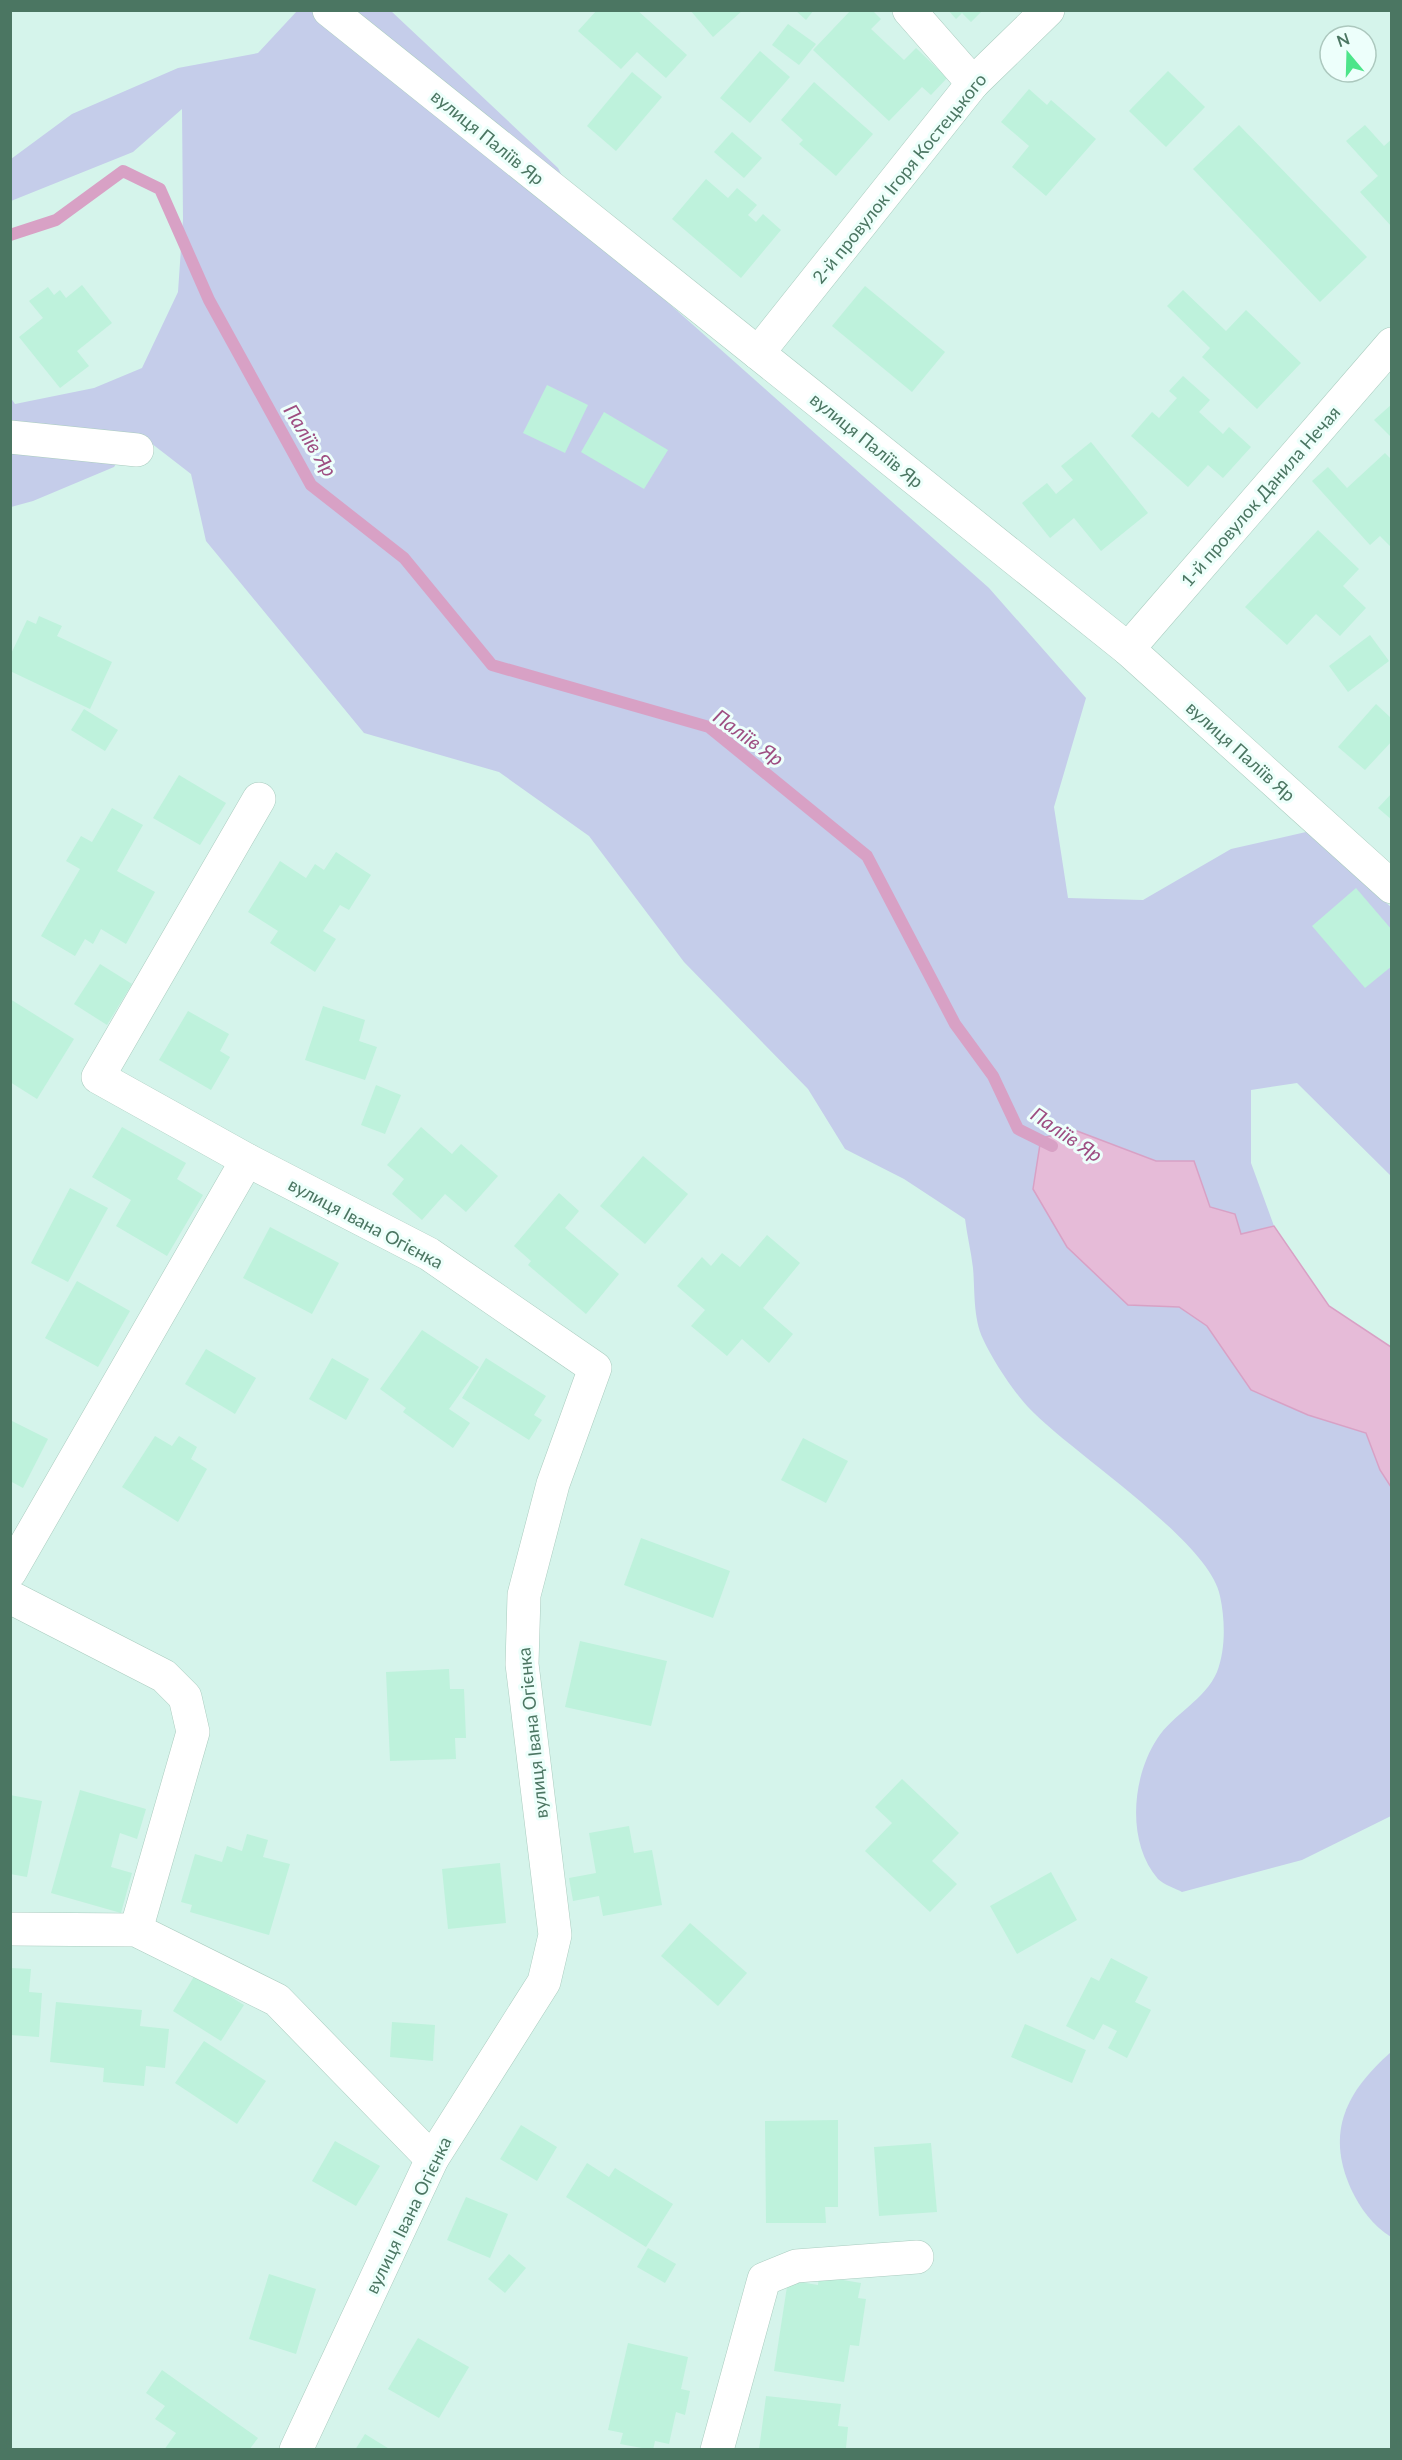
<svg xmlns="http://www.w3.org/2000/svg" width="1402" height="2460" font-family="Lato,sans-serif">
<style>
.residential{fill:#d5f4eb;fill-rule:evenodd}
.green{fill:#c5cdea}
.water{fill:#e6bbd8;stroke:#d8a1c5;stroke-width:1.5}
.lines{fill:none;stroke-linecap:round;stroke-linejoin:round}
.stream{stroke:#d8a1c5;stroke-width:12}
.building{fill:#bef2dc}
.minor-casing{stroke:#aaccbf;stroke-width:34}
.minor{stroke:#fff;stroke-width:33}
.labels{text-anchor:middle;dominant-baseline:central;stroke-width:6;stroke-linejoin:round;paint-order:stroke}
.street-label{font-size:18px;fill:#4b7662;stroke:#edfffb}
.water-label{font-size:20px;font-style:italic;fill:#9e4e82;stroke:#edfffb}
</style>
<rect width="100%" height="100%" fill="#e7fcf8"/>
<path class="residential" d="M11,11H1391V2449H11ZM1330,36H1366V72H1330Z"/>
<g class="green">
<path d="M297,11H391L558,168L593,236L989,588L1086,698L1054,807L1068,898L1143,900L1231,849L1306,832L1391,907V1176L1297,1083L1251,1090V1163L1274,1226L1241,1234L1235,1214L1210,1207L1194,1161H1156L1077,1131L1128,1305L1179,1307L1207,1325L1251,1390L1308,1415L1366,1433L1380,1470L1391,1487V1816L1302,1860L1182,1892C1175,1888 1164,1885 1158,1879C1126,1842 1132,1777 1157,1739C1173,1714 1205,1700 1217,1672C1226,1649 1225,1619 1220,1596C1210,1541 1070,1452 1028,1407C1013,1391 992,1359 983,1339C973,1318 975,1290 973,1268C971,1251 967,1235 965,1219L904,1179L845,1149L808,1089L684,962L589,836L499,772L364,733L206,541L191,474L138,433L114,467L33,501L11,507L10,397L15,404L94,388L142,368L178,292L183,219L182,109L133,152L11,201V159L72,114L178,68L258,53Z"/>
<path d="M1391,2052V2237C1373,2226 1360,2208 1351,2189C1325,2131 1347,2091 1391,2052Z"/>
</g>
<path class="water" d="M1077,1131L1156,1161H1194L1210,1207L1235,1214L1241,1234L1274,1226L1329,1306L1391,1347V1487L1380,1470L1366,1433L1308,1415L1251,1390L1207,1326L1179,1307L1128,1305L1067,1247L1033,1189L1041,1138Z"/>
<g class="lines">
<path class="stream" d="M10,235L56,220L123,171L160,189L209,300L311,485L404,558L492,665L709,727L867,856L955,1024L993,1076L1018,1129L1052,1146"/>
</g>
<g class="building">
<path d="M597,10H637L687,55L666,78L637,52L621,69L578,31Z"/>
<path d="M690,10H743L713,37Z"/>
<path d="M795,10H814L806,20Z"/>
<path d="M851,10H872L881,19L871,29L904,60L916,48L947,78L931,95L922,87L889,121L813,50Z"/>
<path d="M948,10H983L971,22L962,13L956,19Z"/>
<path d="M788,24L816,44L799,65L772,45Z"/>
<path d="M760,51L790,77L750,123L720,98Z"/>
<path d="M1168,71L1205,107L1166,147L1129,111Z"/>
<path d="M632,72L662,97L616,151L587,126Z"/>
<path d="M814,82L873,134L836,176L799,144L803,140L781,120Z"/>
<path d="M1029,89L1047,105L1051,100L1096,139L1046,196L1012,167L1029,146L1001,122Z"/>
<path d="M1239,125L1367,257L1320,302L1193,169Z"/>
<path d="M1365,125L1384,146L1392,139V227L1360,192L1378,176L1346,141Z"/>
<path d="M732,132L762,158L744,178L714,152Z"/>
<path d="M706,179L728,198L737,188L757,205L748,215L756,222L763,214L781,230L741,278L672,219Z"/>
<path d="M82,285L112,323L77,351L89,366L60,388L19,337L43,318L29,301L48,287L54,295L60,290L66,298Z"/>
<path d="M865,286L945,352L912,392L832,326Z"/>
<path d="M1183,290L1226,331L1246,310L1301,363L1257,409L1202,357L1210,348L1167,306Z"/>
<path d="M1183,376L1210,400L1199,412L1223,434L1229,427L1251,447L1223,478L1208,465L1188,487L1131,436L1152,412L1159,418L1177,398L1169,391Z"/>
<path d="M547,385L588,405L565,453L523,433Z"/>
<path d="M1392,404V438L1374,420Z"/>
<path d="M604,412L668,450L644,489L581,452Z"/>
<path d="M1091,442L1148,513L1101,551L1074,518L1050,538L1022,503L1047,483L1056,494L1073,480L1061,466Z"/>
<path d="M1385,453L1392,460V548L1380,536L1370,545L1312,481L1328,467L1347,488Z"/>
<path d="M1318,530L1359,569L1343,586L1366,608L1340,636L1316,614L1287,645L1245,607Z"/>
<path d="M39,616L62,626L57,636L112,662L90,709L10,671V656L27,620L36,624Z"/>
<path d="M1370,635L1389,661L1348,692L1329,666Z"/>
<path d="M1376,704L1392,719V741L1365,770L1338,747Z"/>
<path d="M84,709L118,730L105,751L71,730Z"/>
<path d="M179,775L226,803L200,845L153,818Z"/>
<path d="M1392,793V820L1378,808Z"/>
<path d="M112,808L143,825L117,871L155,892L126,944L101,929L93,944L85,939L75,956L41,936L80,869L66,861L81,836L92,842Z"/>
<path d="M336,852L371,875L349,910L340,905L323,931L336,939L315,972L270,943L278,931L248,912L280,861L306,878L315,864L324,870Z"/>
<path d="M1356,888L1392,930V966L1365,988L1312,926Z"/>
<path d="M100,964L132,984L107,1025L74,1004Z"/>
<path d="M10,999L74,1039L37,1099L10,1082Z"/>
<path d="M323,1006L365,1020L359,1041L377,1047L365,1080L305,1060Z"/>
<path d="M188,1011L229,1034L220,1051L230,1057L211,1090L159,1060Z"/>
<path d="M376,1085L401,1095L385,1134L361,1125Z"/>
<path d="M122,1127L186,1163L177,1179L203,1195L167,1256L116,1226L131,1200L92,1177Z"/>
<path d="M421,1127L452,1154L461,1144L498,1176L466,1212L445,1194L422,1220L392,1194L404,1179L387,1165Z"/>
<path d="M643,1156L688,1194L645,1244L600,1206Z"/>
<path d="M70,1188L108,1208L68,1282L31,1263Z"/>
<path d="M559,1193L579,1211L565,1228L619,1274L586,1314L528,1265L531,1261L514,1246Z"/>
<path d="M270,1227L339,1263L312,1314L243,1278Z"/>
<path d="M767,1235L800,1263L763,1308L793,1334L769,1363L742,1339L727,1356L691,1326L705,1310L677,1286L702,1257L711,1266L722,1253L740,1267Z"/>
<path d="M77,1281L130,1311L98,1367L45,1338Z"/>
<path d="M422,1330L479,1367L449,1409L470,1423L453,1448L403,1412L406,1408L380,1389Z"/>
<path d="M206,1349L256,1378L235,1414L185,1384Z"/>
<path d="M332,1358L369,1379L346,1420L309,1399Z"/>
<path d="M486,1358L546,1396L534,1415L542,1420L529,1440L462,1398Z"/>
<path d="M10,1420L48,1439L23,1488L10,1481Z"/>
<path d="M155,1436L172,1446L179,1436L197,1447L191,1459L207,1469L178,1522L122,1487Z"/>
<path d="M803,1438L848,1461L826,1503L781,1480Z"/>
<path d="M641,1538L730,1571L713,1618L624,1585Z"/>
<path d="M580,1641L667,1661L651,1726L565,1707Z"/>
<path d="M449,1669L450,1689H464L466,1738H455L456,1759L390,1761L386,1672Z"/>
<path d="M902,1779L959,1833L932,1861L957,1884L930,1912L865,1851L892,1823L875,1807Z"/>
<path d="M80,1790L146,1809L137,1839L120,1833L111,1867L132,1873L121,1913L51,1893Z"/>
<path d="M10,1795L42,1801L27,1877L10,1874Z"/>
<path d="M629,1826L634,1853L652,1850L662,1905L603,1916L599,1896L573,1901L569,1878L596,1873L589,1833Z"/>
<path d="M247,1834L268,1840L263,1857L290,1864L269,1935L190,1912L192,1905L181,1902L195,1854L222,1862L227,1846L242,1851Z"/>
<path d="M500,1863L506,1923L448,1929L442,1869Z"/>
<path d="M1051,1872L1077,1920L1017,1954L990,1906Z"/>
<path d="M690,1923L747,1973L718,2006L661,1956Z"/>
<path d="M1111,1958L1148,1977L1135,2002L1151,2010L1127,2058L1108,2048L1117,2031L1103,2024L1094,2040L1066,2026L1091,1977L1099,1981Z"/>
<path d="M10,1968L31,1969L29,1992L42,1993L39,2037L10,2035Z"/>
<path d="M195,1975L244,2005L221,2041L173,2011Z"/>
<path d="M56,2002L142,2010L140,2026L169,2029L165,2068L146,2066L144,2086L103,2082L104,2068L50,2062Z"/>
<path d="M392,2022L435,2025L433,2061L390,2057Z"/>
<path d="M1025,2024L1086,2050L1072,2083L1011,2057Z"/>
<path d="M204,2041L266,2081L237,2124L175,2083Z"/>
<path d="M838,2120V2207H825L826,2223H766L765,2121Z"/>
<path d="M521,2125L557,2147L537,2181L500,2159Z"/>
<path d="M335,2141L380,2166L356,2206L312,2181Z"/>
<path d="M931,2143L937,2212L879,2216L874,2147Z"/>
<path d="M587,2163L609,2177L615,2168L673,2204L646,2247L566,2197Z"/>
<path d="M466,2197L508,2214L490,2258L447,2240Z"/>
<path d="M648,2248L676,2264L665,2283L637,2267Z"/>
<path d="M509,2254L526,2268L505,2293L488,2279Z"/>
<path d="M269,2274L316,2289L296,2354L249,2339Z"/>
<path d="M819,2276L861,2283L858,2298L866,2299L859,2346L850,2345L844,2382L774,2371L788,2280L818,2285Z"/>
<path d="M418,2338L469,2367L439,2418L388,2389Z"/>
<path d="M628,2343L688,2357L681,2389L690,2391L685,2415L676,2412L669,2444L655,2441L653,2450L620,2444L623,2433L608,2430Z"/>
<path d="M162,2370L258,2438L249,2450H164L176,2433L155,2419L165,2406L146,2393Z"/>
<path d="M766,2396L841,2404L838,2426L848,2427L846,2448L759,2450Z"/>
<path d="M365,2434L391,2450H355Z"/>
</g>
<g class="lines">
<defs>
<g id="minor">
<path d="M329,10L1128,649L1392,887"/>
<path d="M909,10L973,83"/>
<path d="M758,353L973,83L1048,10"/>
<path d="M10,437L137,450"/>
<path d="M1128,649L1392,344"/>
<path d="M259,799L98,1077L247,1160L429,1254L595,1368L553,1484L524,1595L522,1664L555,1935L544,1982L432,2159L296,2450"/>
<path d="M10,1572L247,1160"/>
<path d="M10,1597L164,1676L185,1697L193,1732L136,1930"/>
<path d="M10,1929L136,1930L277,2000L432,2159"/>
<path d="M717,2450L764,2279L796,2266L917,2257"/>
</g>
</defs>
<use href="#minor" class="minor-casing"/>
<use href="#minor" class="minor"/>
</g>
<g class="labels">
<g class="street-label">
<text transform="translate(488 137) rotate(39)">вулиця Паліїв Яр</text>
<text transform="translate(899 178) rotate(-51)">2-й провулок Ігоря Костецького</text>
<text transform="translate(867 440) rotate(39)">вулиця Паліїв Яр</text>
<text transform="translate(1260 496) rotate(-49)">1-й провулок Данила Нечая</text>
<text transform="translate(1241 751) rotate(42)">вулиця Паліїв Яр</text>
<text transform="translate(366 1223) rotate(28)">вулиця Івана Огієнка</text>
<text transform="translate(532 1733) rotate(-96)">вулиця Івана Огієнка</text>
<text transform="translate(408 2215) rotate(-64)">вулиця Івана Огієнка</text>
</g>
<g class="water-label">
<text transform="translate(311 440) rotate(58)">Паліїв Яр</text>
<text transform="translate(749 737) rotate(36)">Паліїв Яр</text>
<text transform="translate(1067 1134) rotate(34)">Паліїв Яр</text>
</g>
</g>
<rect width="1402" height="2460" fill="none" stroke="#4b7662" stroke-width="24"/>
<g transform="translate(1348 54) rotate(341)"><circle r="28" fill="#edfffb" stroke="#acc8be" stroke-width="1.5"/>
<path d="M0-4.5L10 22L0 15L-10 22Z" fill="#4de58a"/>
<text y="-9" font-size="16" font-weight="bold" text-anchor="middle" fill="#4b7662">N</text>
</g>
</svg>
